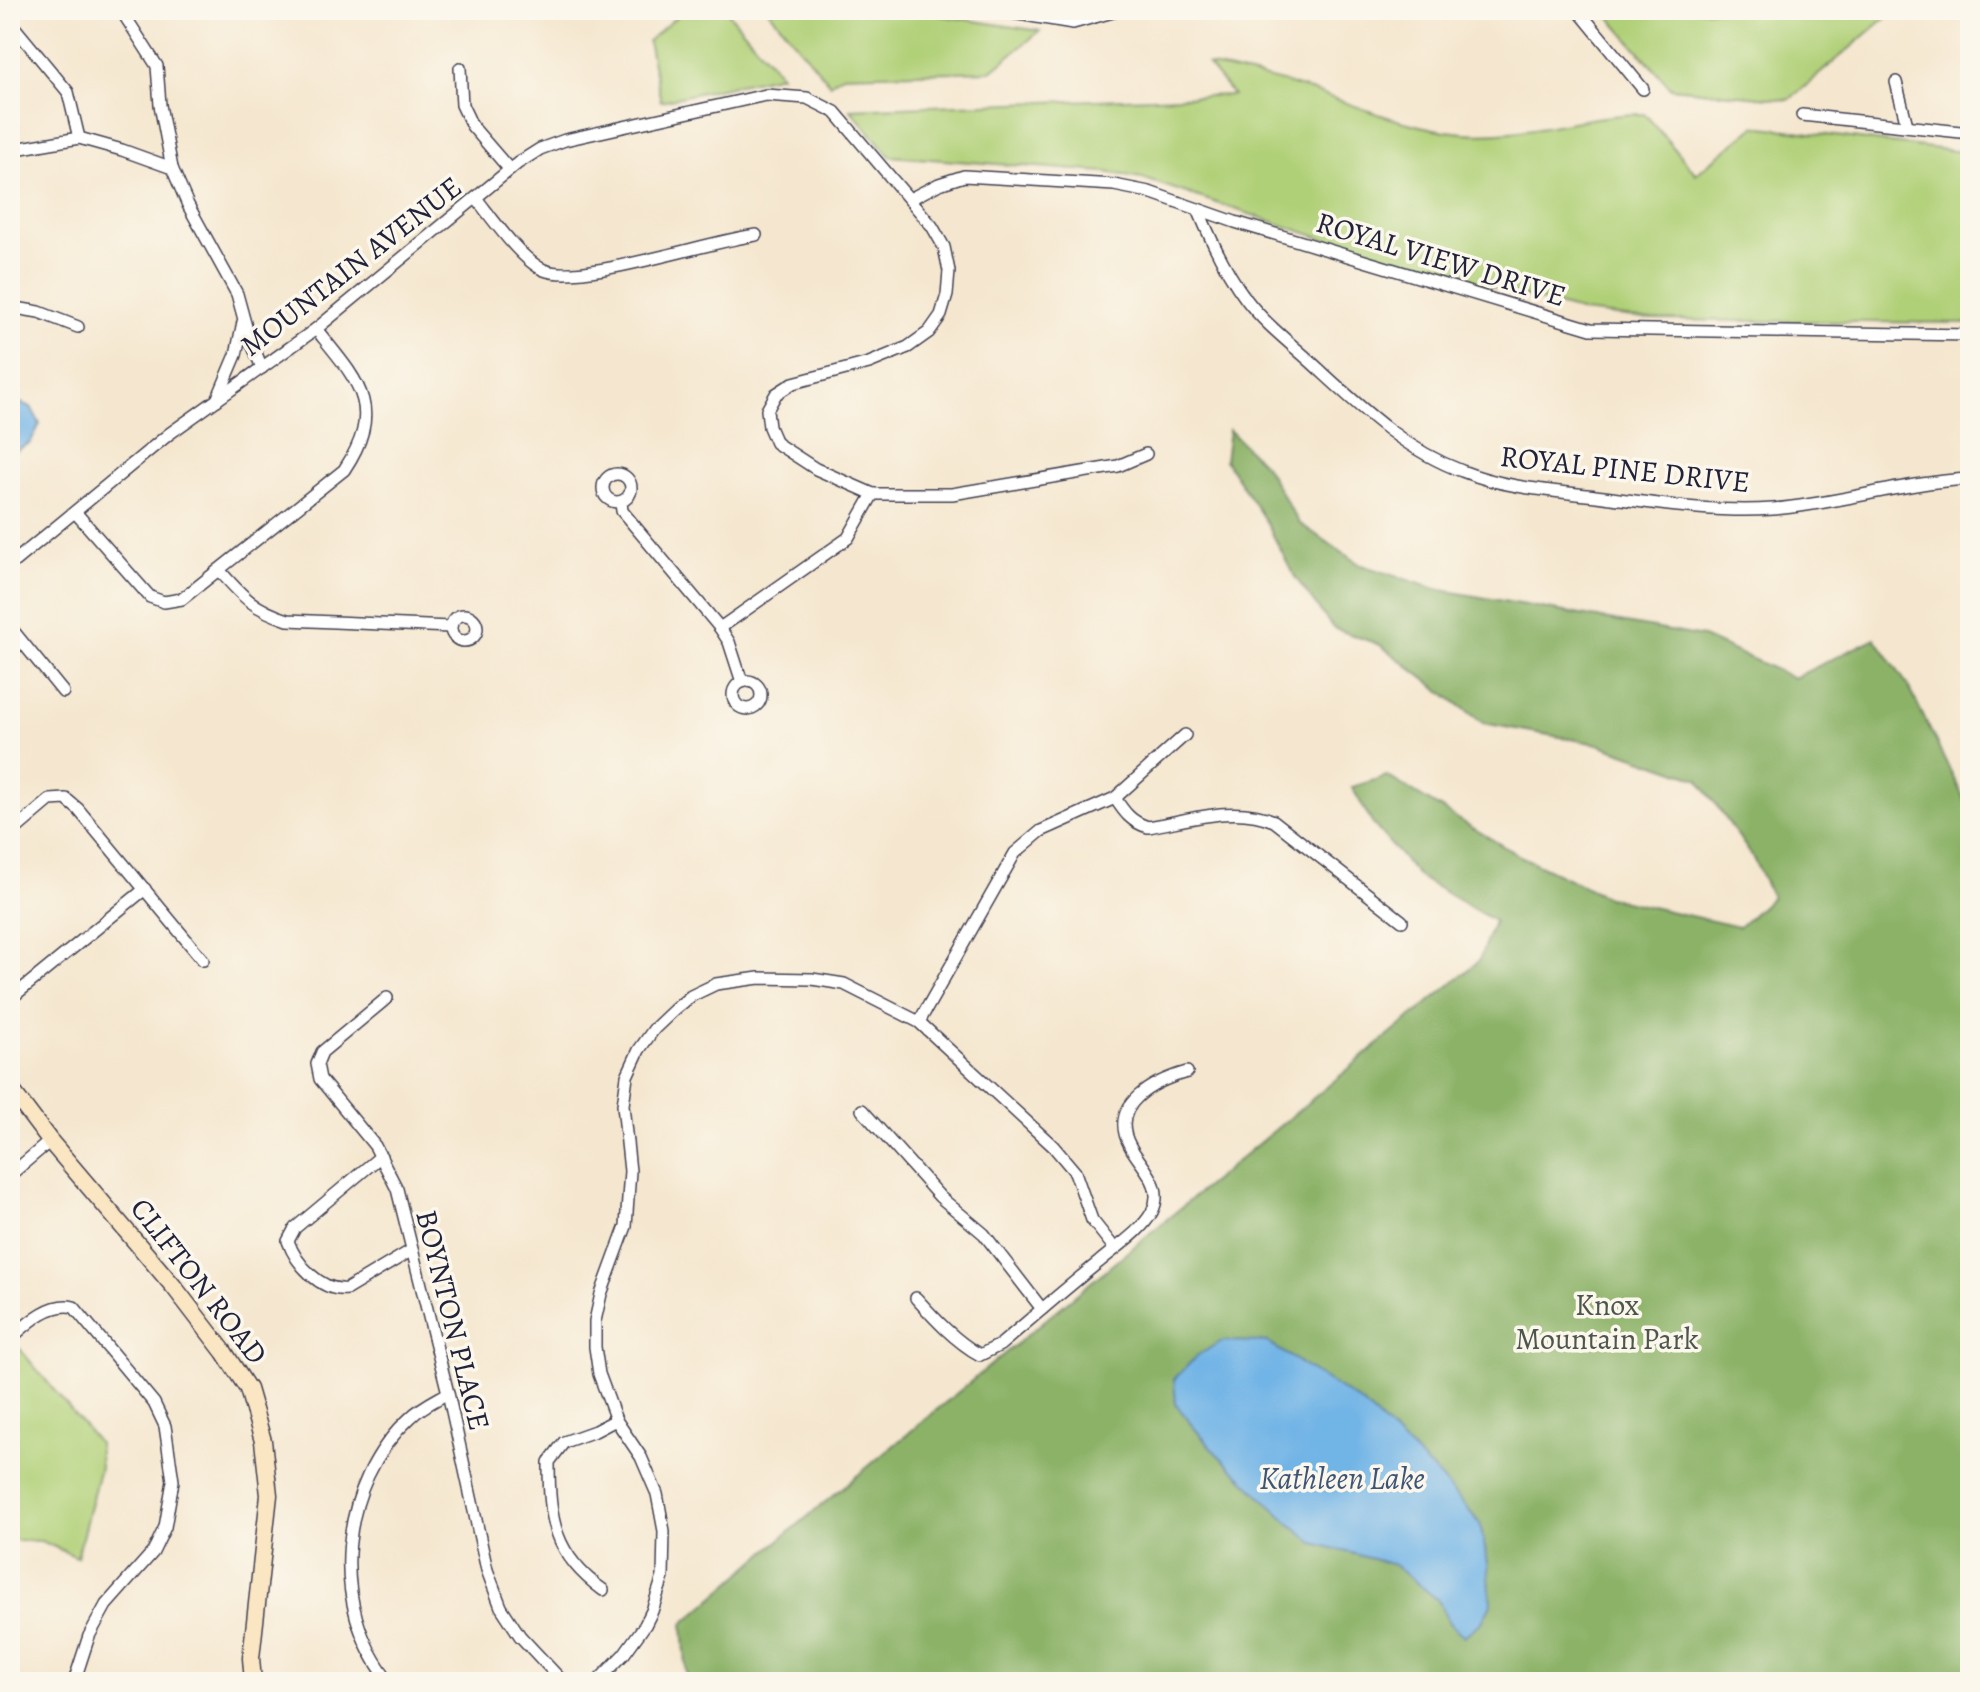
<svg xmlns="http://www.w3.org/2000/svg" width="1980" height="1692" font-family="Alegreya,serif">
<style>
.green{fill:#b0d077;stroke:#697959;stroke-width:2}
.forest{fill:#8cb268;stroke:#576a52;stroke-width:2}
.water{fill:#71b4e6;stroke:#4a6b90;stroke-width:2}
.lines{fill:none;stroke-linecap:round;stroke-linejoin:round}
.street-casing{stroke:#424051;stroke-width:14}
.secondary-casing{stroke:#424051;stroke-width:19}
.street{stroke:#fff;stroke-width:11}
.secondary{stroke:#fbe6c4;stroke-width:16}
.labels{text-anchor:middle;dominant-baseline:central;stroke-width:7;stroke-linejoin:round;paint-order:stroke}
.street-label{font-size:30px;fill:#22223b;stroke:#fbf7ec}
.park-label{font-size:30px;fill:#4d564d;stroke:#fbf7ec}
.water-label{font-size:32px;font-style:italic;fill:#3e5577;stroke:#fbf7ec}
</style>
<rect width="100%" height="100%" fill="#fbf7ec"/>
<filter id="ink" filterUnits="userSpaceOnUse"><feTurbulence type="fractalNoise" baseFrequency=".0125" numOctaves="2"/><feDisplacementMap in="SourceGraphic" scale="16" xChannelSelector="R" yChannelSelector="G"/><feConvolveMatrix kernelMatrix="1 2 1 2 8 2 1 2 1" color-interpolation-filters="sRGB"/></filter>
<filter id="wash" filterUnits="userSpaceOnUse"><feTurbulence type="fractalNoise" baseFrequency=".006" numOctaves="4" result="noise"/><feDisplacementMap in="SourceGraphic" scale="32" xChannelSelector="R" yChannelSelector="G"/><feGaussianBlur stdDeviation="1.8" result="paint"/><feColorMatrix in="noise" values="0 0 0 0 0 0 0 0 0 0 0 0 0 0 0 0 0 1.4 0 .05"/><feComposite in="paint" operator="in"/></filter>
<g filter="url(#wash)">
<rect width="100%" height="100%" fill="#f5e7cf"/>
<g class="green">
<path d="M680,10H726L781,75L661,101L648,41L682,12Z"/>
<path d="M768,10H903L1040,31L991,71L842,75L830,84Z"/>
<path d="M1603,10H1895L1789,100L1671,88Z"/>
<path d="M1208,65C1246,73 1284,81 1321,94C1368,110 1413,129 1463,133C1525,138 1583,114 1645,114L1696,174L1755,126L1970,153V323L1652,320L1583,312L1363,252L1142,178L1105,172L890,156L850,109L1233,95Z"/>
<path d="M19,1348L98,1443L100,1467L77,1557L41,1541L10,1540V1358Z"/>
</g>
<path class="forest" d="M1229,430L1266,467L1299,523L1361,565L1436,589L1703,637L1794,678L1875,638L1909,687L1970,811V1682H687L683,1624L771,1547L1479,961L1494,921L1419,877L1372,823L1352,787L1387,776L1518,855L1607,897L1739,927L1772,897L1752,856L1698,779L1598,744L1483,723L1380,645L1333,628L1295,577L1265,520L1225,460Z"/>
<g class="water">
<path d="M10,399L31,407L40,424L30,443L10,454Z"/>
<path d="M1222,1341L1267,1342L1362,1403L1435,1472L1480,1523L1488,1563L1491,1604L1482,1622L1464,1636L1449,1623L1438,1600L1394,1565L1314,1543L1288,1522L1215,1452L1191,1424L1176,1404L1174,1379L1197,1356Z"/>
</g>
</g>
<g filter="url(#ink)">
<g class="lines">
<defs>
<g id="street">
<path d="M121,10L157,66L160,105L172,168L188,205L237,294L248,334L262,368"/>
<path d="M993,10L1073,23L1120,10"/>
<path d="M1578,10L1643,89"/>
<path d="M10,22L68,92L79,138"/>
<path d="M460,68L462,105L472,126L510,170"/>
<path d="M1896,82L1907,125"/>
<path d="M1802,115L1970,133"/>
<path d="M10,150L79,138L122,150L172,168"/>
<path d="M476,198C492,218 521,260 544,270C580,285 709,241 756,235"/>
<path d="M910,199L939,184L964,176L1114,185L1149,192L1235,222L1591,329L1970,335"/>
<path d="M1198,209C1211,241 1225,271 1246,299C1264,323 1289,342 1311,362C1357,404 1402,449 1462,471C1507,489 1556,491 1604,497C1659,504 1717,513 1773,509C1838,504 1903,482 1970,479"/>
<path d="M10,307L39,312L78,327"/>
<path d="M217,400L236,355L243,322"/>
<circle cx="617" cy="488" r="14"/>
<path d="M621,502L622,511L720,628L729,642L742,682"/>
<path d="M75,512L150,597L164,602L182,599L344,470C386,407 358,381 316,329"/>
<path d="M10,565L169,434L316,329L518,163L540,149L565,140L766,95L807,98L835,112L932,226L944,247L949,271L947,295L941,315L929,332L908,347L869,363L793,383L776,394L767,410L769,427L776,443L816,469L873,494H952L1118,466L1146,454"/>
<path d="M219,570C242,596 253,609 288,620L450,627"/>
<circle cx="464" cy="628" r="13"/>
<path d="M10,627L63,692"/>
<path d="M720,628L848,538L873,494"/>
<circle cx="747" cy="695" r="14"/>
<path d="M1115,798C1124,812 1131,822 1148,827C1189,820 1235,804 1274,821L1402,921"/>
<path d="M10,834L50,800L66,799L78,809L203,960"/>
<path d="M387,998L322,1052L317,1064L320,1079L375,1146L397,1189L448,1393L487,1570L501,1607L520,1636L563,1682"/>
<path d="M10,999L145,889"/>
<path d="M919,1022L1015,853L1041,831L1115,798L1185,735"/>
<path d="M862,1110L940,1197L984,1234L1042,1309"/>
<path d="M381,1156L295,1228L288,1241C296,1264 321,1292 347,1289L412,1250"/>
<path d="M10,1175L50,1141"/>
<path d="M916,1298C935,1319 955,1341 980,1355L1000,1345C1033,1317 1065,1289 1099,1262C1115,1248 1142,1231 1152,1212C1166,1185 1141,1167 1130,1146C1107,1104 1155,1081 1187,1072"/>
<path d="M10,1339C27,1324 50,1301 74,1307L154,1403L165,1426L173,1481L165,1527L153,1552L106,1605L89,1636L74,1682"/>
<path d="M603,1590C554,1555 549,1519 549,1462L564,1442L595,1431L616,1420"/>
<path d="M390,1682C327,1606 338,1483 411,1417C421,1407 436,1400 448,1393"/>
<path d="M597,1682L624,1654L645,1625L652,1611L663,1577L664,1531L657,1494L641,1457L616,1420L599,1374L595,1347V1321L601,1294L626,1226L630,1171L623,1105L627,1076L639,1050L654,1029L674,1010L691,996L716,984L759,978L812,979L844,984L919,1022L1053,1146L1075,1172L1092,1220L1115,1249"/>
</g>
<path id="secondary" d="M10,1088L50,1141L174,1287L224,1352L248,1389L263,1441L269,1495L251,1658L253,1682"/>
</defs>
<use href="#street" class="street-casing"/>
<use href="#secondary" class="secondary-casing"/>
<use href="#street" class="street"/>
<use href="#secondary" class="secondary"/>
</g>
</g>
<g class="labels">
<g class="street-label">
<text transform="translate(1441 259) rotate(17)">ROYAL VIEW DRIVE</text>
<text transform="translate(351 266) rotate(-38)">MOUNTAIN AVENUE</text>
<text transform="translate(1625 469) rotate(6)">ROYAL PINE DRIVE</text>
<text transform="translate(199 1281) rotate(52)">CLIFTON ROAD</text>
<text transform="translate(453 1320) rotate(76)">BOYNTON PLACE</text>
</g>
<g class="park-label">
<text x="1607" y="1305">Knox<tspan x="1607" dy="34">Mountain Park</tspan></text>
</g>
<g class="water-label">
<text x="1342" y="1478">Kathleen Lake</text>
</g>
</g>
<rect width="1980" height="1692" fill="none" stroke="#fbf7ec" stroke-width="40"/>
</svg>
